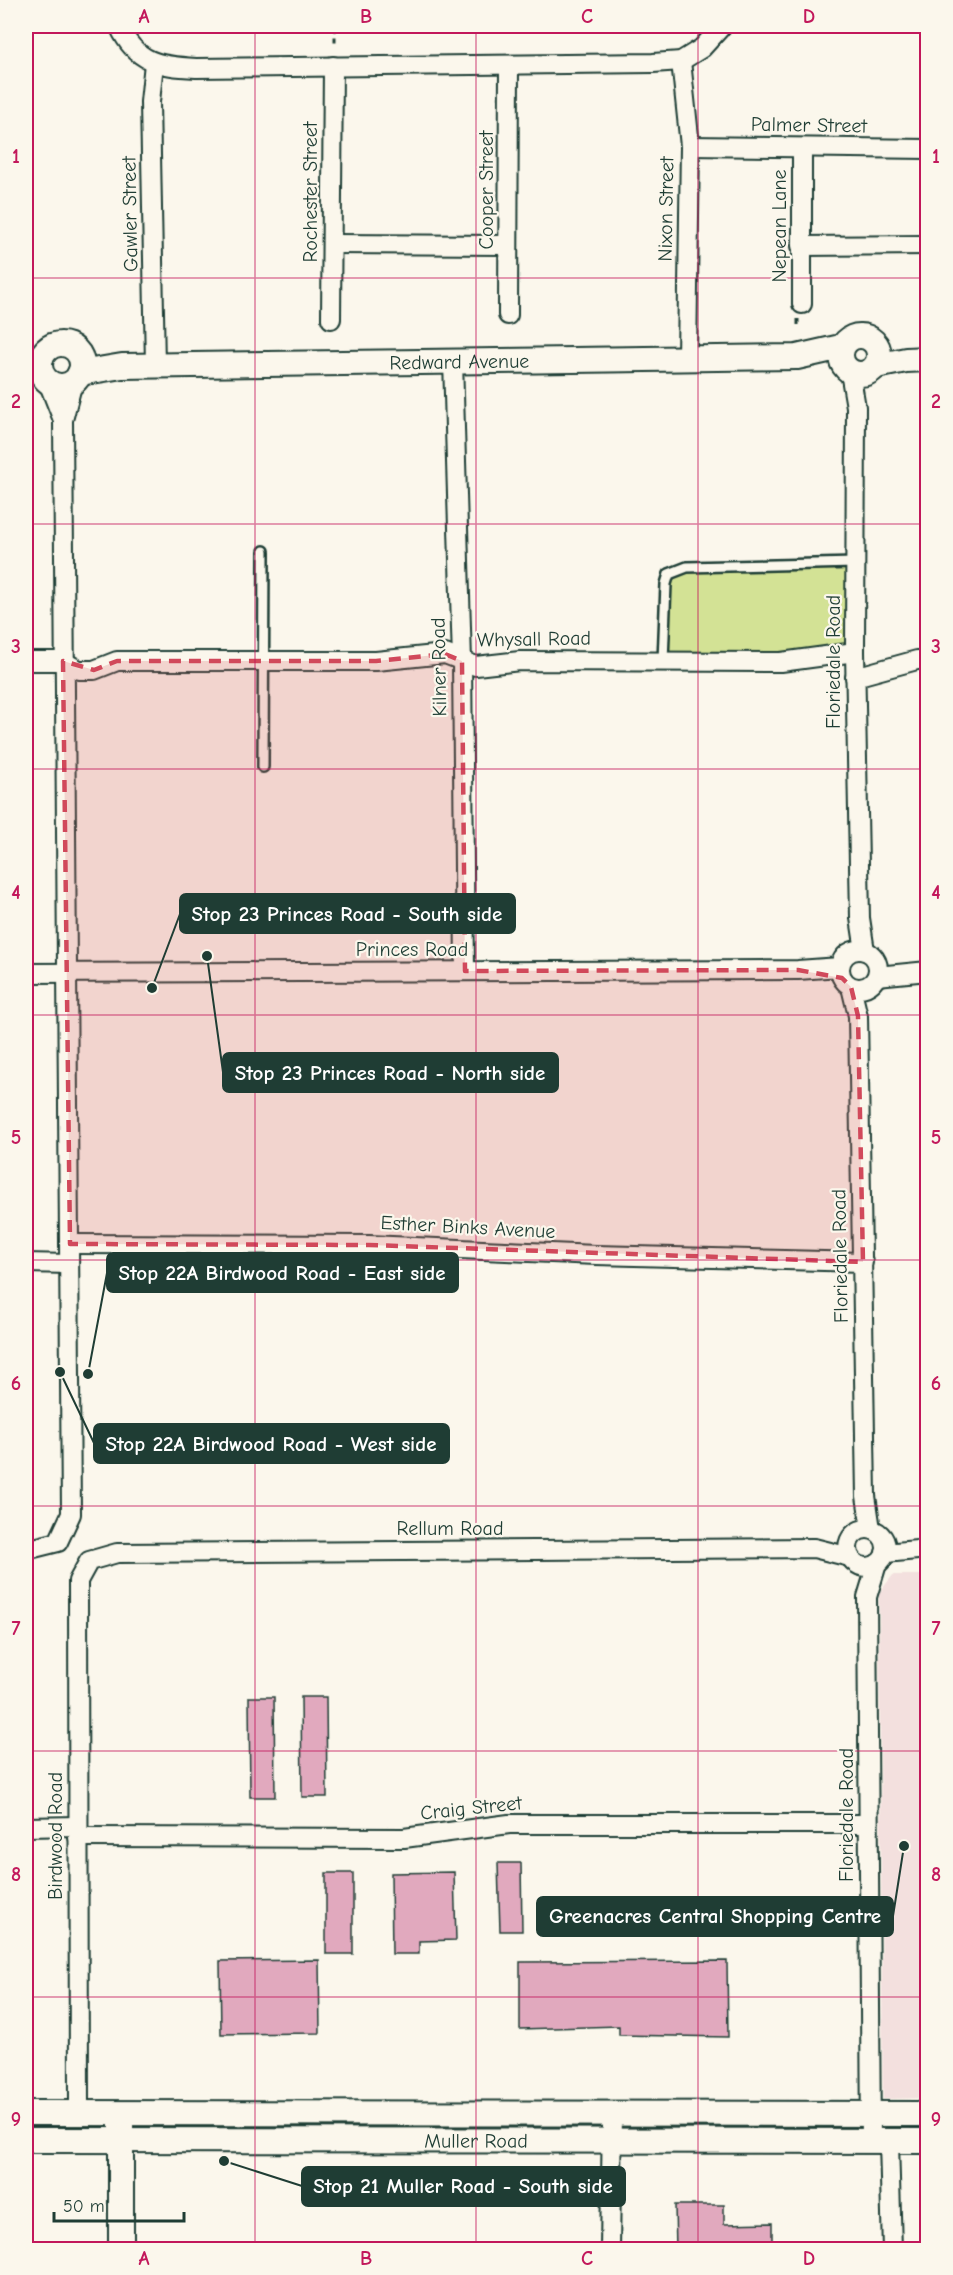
<svg xmlns="http://www.w3.org/2000/svg" width="953" height="2275" font-family="'Comic Neue',sans-serif">
<style>
.built{fill:#f3e0de}
.green{fill:#d3e295;stroke:#799064;stroke-width:1.5}
.building{fill:#e1a9be;stroke:#1f3d34;stroke-width:1.5}
.lines{fill:none;stroke-linecap:round;stroke-linejoin:round}
.lane-casing{stroke:#1f3d34;stroke-width:14}
.street-casing{stroke:#1f3d34;stroke-width:22}
.secondary-casing{stroke:#1f3d34;stroke-width:28}
.path{stroke:#1f3d34;stroke-width:3;stroke-dasharray:6 4.5;stroke-linecap:butt}
.lane{stroke:#fbf7ec;stroke-width:9}
.street{stroke:#fbf7ec;stroke-width:18}
.secondary{stroke:#fbf7ec;stroke-width:24}
.marked{fill:#d1495b;fill-opacity:0.2;stroke:#d1495b;stroke-width:4.5;stroke-dasharray:12 8;stroke-linejoin:round}
.grid{fill:none;stroke:#c2185b;stroke-width:1.5;stroke-opacity:0.55}
.labels{text-anchor:middle;dominant-baseline:central;stroke-width:4.5;stroke-linejoin:round;paint-order:stroke}
.street-label{font-size:20px;fill:#1f3d34;stroke:#fbf7ec}
.leader{fill:none;stroke:#1f3d34;stroke-width:2}
.callout-dot{fill:#1f3d34;stroke:#fbf7ec;stroke-width:2}
.callout{fill:#1f3d34;stroke:#1f3d34;stroke-width:2}
.callout-label{font-size:21px;text-anchor:middle;font-weight:bold;fill:#fff}
.neatline{fill:none;stroke:#c2185b;stroke-width:2}
.grid-label{font-size:20px;text-anchor:middle;font-weight:bold;fill:#c2185b}
</style>
<rect width="100%" height="100%" fill="#fbf7ec"/>
<filter id="ink" filterUnits="userSpaceOnUse"><feTurbulence type="fractalNoise" baseFrequency=".0167" numOctaves="2"/><feDisplacementMap in="SourceGraphic" scale="12" xChannelSelector="R" yChannelSelector="G"/><feConvolveMatrix kernelMatrix="1 2 1 2 8 2 1 2 1" color-interpolation-filters="sRGB"/></filter>
<g filter="url(#ink)">
<path class="built" d="M893,1575H927V2098L883,2099L879,1593Z"/>
<path class="green" d="M855,563V652L663,661L669,574L687,567Z"/>
<g class="building">
<path d="M249,1697H274L275,1797H250Z"/>
<path d="M301,1697H326L327,1797H302Z"/>
<path d="M498,1863H521L522,1931H500Z"/>
<path d="M454,1872L456,1940L419,1941V1954H392L391,1873Z"/>
<rect x="326" y="1873" width="27" height="81"/>
<path d="M319,1960L320,2033L221,2034L220,1961Z"/>
<path d="M727,1961L728,2037L619,2035V2026L520,2029V1962Z"/>
<path d="M675,2205H724V2224L772,2223V2250H676Z"/>
</g>
<g class="lines">
<defs>
<g id="lane">
<path d="M663,661L666,584L669,574L687,567L855,563"/>
<path d="M263,767L264,551"/>
</g>
<g id="street">
<path d="M119,26C136,63 159,66 196,68L653,63L681,61L702,48L722,26"/>
<path d="M681,61L690,146L687,358"/>
<path d="M154,63L150,102L155,365"/>
<path d="M690,146L928,149"/>
<path d="M332,244L508,245"/>
<path d="M801,246L928,245"/>
<path d="M802,304V148"/>
<path d="M508,315L509,65"/>
<path d="M331,319L333,66"/>
<path d="M453,361L462,661L465,971"/>
<path d="M850,372L856,407L855,652L860,918L865,951"/>
<path d="M48,382L63,420"/>
<path d="M26,661H63L79,670H94L117,661H376L445,654L476,666L520,661L781,662L855,652"/>
<path d="M855,677L917,660H928"/>
<circle cx="859" cy="969" r="19"/>
<path d="M26,973L798,970L840,967"/>
<path d="M877,976L928,971"/>
<path d="M851,987L858,1016L866,1496L871,1529"/>
<path d="M70,1244L369,1245L596,1255L863,1262"/>
<path d="M26,1263L69,1264"/>
<circle cx="867" cy="1548" r="19"/>
<path d="M26,1550L58,1542L71,1514L63,420L73,382"/>
<path d="M885,1553L928,1549"/>
<path d="M26,1827L78,1826"/>
<path d="M78,1837L404,1838L509,1824H868"/>
<path d="M79,2113L78,1581L89,1561L117,1553L814,1548L850,1557"/>
<path d="M871,2141L867,1597L877,1564"/>
<path d="M889,2142L892,2250"/>
<path d="M610,2250L612,2113"/>
</g>
<g id="secondary">
<circle cx="860" cy="355" r="19"/>
<circle cx="61" cy="365" r="21"/>
<path d="M876,366L906,360L928,359"/>
<path id="s1" d="M80,373L122,366L797,357L841,347"/>
<path d="M26,2113L928,2114"/>
<path d="M121,2124V2250"/>
<path id="s2" d="M26,2140L928,2141"/>
</g>
</defs>
<use href="#lane" class="lane-casing"/>
<use href="#street" class="street-casing"/>
<use href="#secondary" class="secondary-casing"/>
<g class="path">
<path d="M335,26V46"/>
<path d="M687,26V32"/>
<path d="M798,319V327"/>
</g>
<use href="#lane" class="lane"/>
<use href="#street" class="street"/>
<use href="#secondary" class="secondary"/>
</g>
</g>
<path class="marked" d="M445,654L462,661L465,971L798,970L842,978L851,987L858,1016L863,1262L369,1245L70,1244L63,661L94,670L117,661H376Z"/>
<path class="grid" d="M255,26V2250M476,26V2250M698,26V2250M26,278H928M26,524H928M26,769H928M26,1015H928M26,1260H928M26,1506H928M26,1751H928M26,1997H928"/>
<g class="labels">
<g class="street-label">
<text transform="translate(809 125) rotate(1)">Palmer Street</text>
<text transform="translate(486 190) rotate(-90)">Cooper Street</text>
<text transform="translate(310 192) rotate(-90)">Rochester Street</text>
<text transform="translate(666 209) rotate(-89)">Nixon Street</text>
<text transform="translate(130 214) rotate(-91)">Gawler Street</text>
<text transform="translate(779 226) rotate(-90)">Nepean Lane</text>
<text stroke="none"><textPath href="#s1" startOffset="380">Redward Avenue</textPath></text>
<text transform="translate(534 639) rotate(-1)">Whysall Road</text>
<text transform="translate(833 662) rotate(-90)">Floriedale Road</text>
<text transform="translate(439 667) rotate(-91)">Kilner Road</text>
<text x="412" y="949">Princes Road</text>
<text transform="translate(468 1227) rotate(3)">Esther Binks Avenue</text>
<text transform="translate(840 1256) rotate(-91)">Floriedale Road</text>
<text x="450" y="1528">Rellum Road</text>
<text transform="translate(471 1808) rotate(-6)">Craig Street</text>
<text transform="translate(846 1815) rotate(-90)">Floriedale Road</text>
<text transform="translate(55 1836) rotate(-90)">Birdwood Road</text>
<text stroke="none"><textPath href="#s2" startOffset="450">Muller Road</textPath></text>
</g>
</g>
<path class="leader" d="M152 988L180 914M207 956L223 1072M88 1374L107 1273M60 1372L94 1443M904 1846L893 1916M224 2161L302 2186"/>
<g class="callout-dot">
<circle cx="152" cy="988" r="6"/>
<circle cx="207" cy="956" r="6"/>
<circle cx="88" cy="1374" r="6"/>
<circle cx="60" cy="1372" r="6"/>
<circle cx="904" cy="1846" r="6"/>
<circle cx="224" cy="2161" r="6"/>
</g>
<g class="callout">
<rect x="180" y="894" width="335" height="39" rx="6"/>
<rect x="223" y="1053" width="335" height="39" rx="6"/>
<rect x="107" y="1253" width="351" height="39" rx="6"/>
<rect x="94" y="1424" width="355" height="39" rx="6"/>
<rect x="537" y="1897" width="356" height="39" rx="6"/>
<rect x="302" y="2167" width="323" height="39" rx="6"/>
</g>
<g class="callout-label">
<text x="347" y="921">Stop 23 Princes Road - South side</text>
<text x="390" y="1080">Stop 23 Princes Road - North side</text>
<text x="282" y="1280">Stop 22A Birdwood Road - East side</text>
<text x="271" y="1451">Stop 22A Birdwood Road - West side</text>
<text x="715" y="1923">Greenacres Central Shopping Centre</text>
<text x="463" y="2193">Stop 21 Muller Road - South side</text>
</g>
<rect width="953" height="2275" fill="none" stroke="#fbf7ec" stroke-width="66"/>
<path d="M54 2212v9h130v-9" fill="none" stroke="#1f3d34" stroke-width="3"/>
<text x="63" y="2212" font-size="18" fill="#1f3d34" stroke="#fbf7ec" stroke-width="4.5" paint-order="stroke">50 m</text>
<rect x="33" y="33" width="887" height="2209" class="neatline"/>
<g class="grid-label">
<text x="144" y="23">A</text>
<text x="366" y="23">B</text>
<text x="587" y="23">C</text>
<text x="809" y="23">D</text>
<text x="16" y="163">1</text>
<text x="936" y="163">1</text>
<text x="16" y="408">2</text>
<text x="936" y="408">2</text>
<text x="16" y="653">3</text>
<text x="936" y="653">3</text>
<text x="16" y="899">4</text>
<text x="936" y="899">4</text>
<text x="16" y="1144">5</text>
<text x="936" y="1144">5</text>
<text x="16" y="1390">6</text>
<text x="936" y="1390">6</text>
<text x="16" y="1635">7</text>
<text x="936" y="1635">7</text>
<text x="16" y="1881">8</text>
<text x="936" y="1881">8</text>
<text x="16" y="2126">9</text>
<text x="936" y="2126">9</text>
<text x="144" y="2265">A</text>
<text x="366" y="2265">B</text>
<text x="587" y="2265">C</text>
<text x="809" y="2265">D</text>
</g>
</svg>
